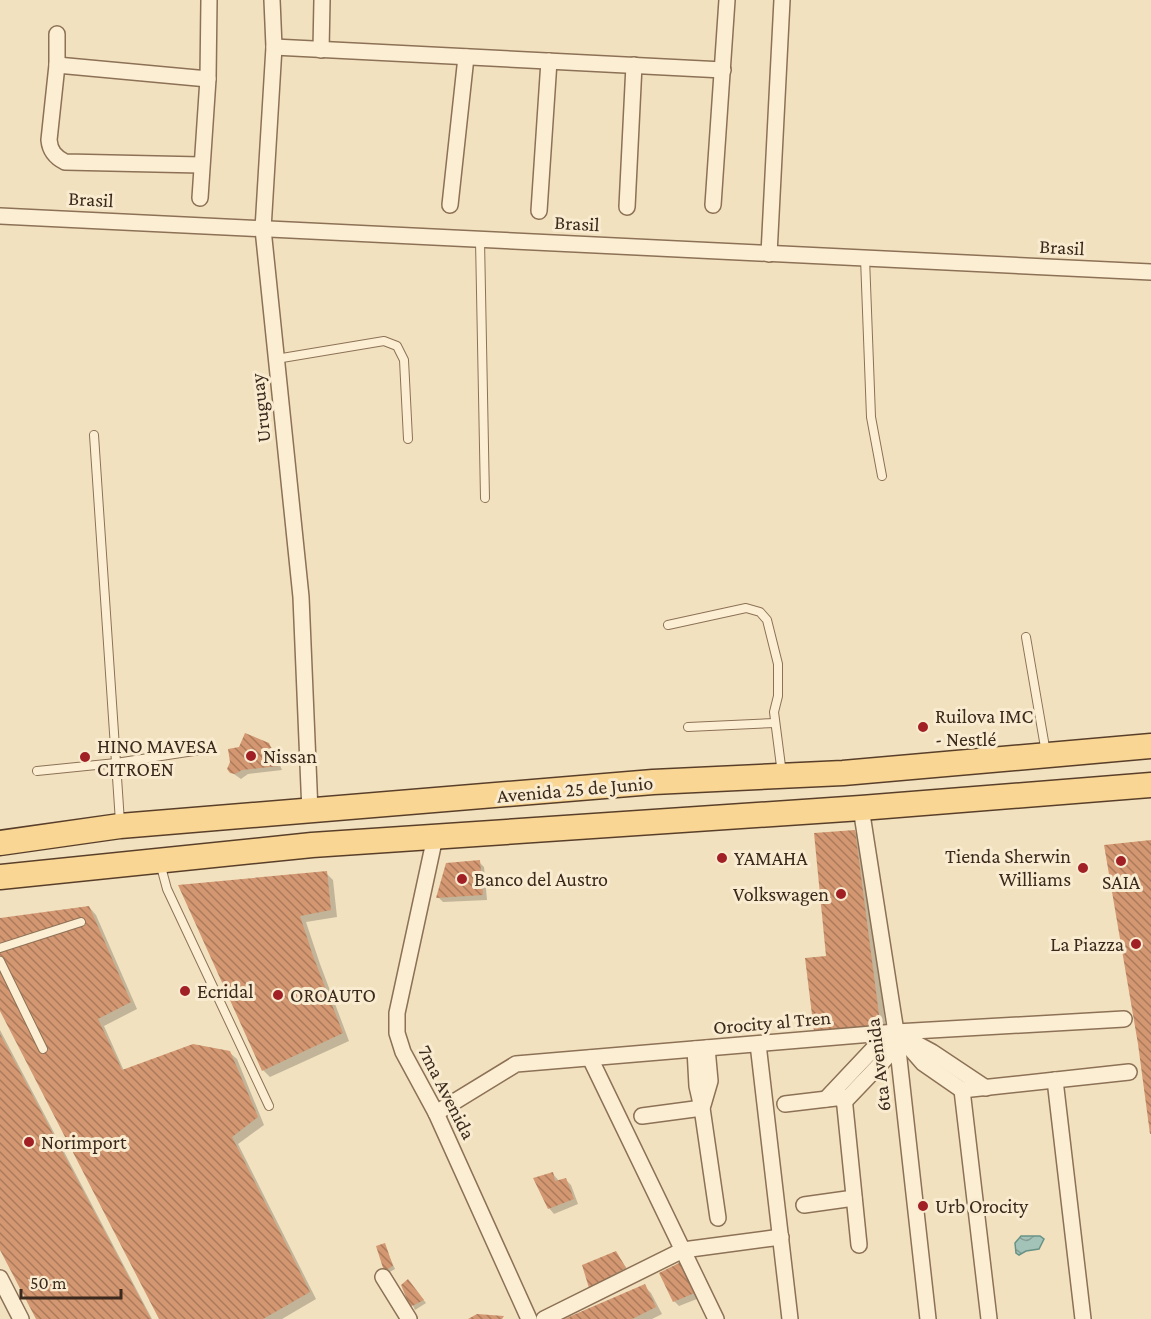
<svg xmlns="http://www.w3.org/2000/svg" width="1151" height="1319" font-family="'Crimson Pro',serif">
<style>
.water{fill:url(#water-waves);stroke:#699286;stroke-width:1.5}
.shadow{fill:#0003}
.building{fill:url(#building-back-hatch)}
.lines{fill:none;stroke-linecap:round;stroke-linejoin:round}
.lane-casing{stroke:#8c7156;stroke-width:10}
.street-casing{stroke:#8c7156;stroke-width:18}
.primary-casing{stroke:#593f2a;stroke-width:27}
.lane{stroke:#fceed3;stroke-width:8}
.street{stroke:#fceed3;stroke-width:15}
.primary{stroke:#f9d693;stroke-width:24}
.poi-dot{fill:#a02025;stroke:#f8ebcf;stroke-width:2}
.labels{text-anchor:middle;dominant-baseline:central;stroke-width:6;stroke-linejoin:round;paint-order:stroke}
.street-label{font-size:20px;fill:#3a291c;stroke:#f8ebcf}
.poi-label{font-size:20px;fill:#3a291c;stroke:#f8ebcf;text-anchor:start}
</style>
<defs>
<pattern id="water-waves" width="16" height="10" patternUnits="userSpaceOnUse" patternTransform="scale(1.5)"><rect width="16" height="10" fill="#a3c3b8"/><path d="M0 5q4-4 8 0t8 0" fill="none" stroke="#869e95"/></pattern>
<pattern id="building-back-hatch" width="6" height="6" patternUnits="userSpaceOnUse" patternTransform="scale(1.5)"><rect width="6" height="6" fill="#d39771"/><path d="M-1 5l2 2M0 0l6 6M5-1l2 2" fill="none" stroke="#ac7b5c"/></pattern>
</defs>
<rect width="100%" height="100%" fill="#f2e1bf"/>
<path class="water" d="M1021,1236H1040L1044,1239L1039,1249L1026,1251L1019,1255L1016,1253L1015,1243Z"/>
<g class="shadow">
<path d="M268,744L273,749L282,770L248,774L241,779L231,772V762Z"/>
<path d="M854,831L861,838L887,1036L823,1038L816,1031L828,957Z"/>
<path d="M479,862L484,867L487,900L443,902L438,897Z"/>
<path d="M326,873L333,880L337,917L306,922L320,964L349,1041L270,1077L263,1070L180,887Z"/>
<path d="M89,907L96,915L137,1009L104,1026L124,1071L229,1052L237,1059L264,1125L238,1144L316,1299L282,1319H161L0,1008V920Z"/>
<path d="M0,1030L152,1319H38L0,1247Z"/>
<path d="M553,1174L559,1181L566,1180L571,1185L578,1204L554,1214L549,1208Z"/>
<path d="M384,1245L395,1269L388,1273L385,1270Z"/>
<path d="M616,1253L630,1273L595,1292L590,1287Z"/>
<path d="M687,1261L702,1297L679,1306L674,1301Z"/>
<path d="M411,1284L426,1303L415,1310L403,1285Z"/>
<path d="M644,1286L651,1293L662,1314L652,1319H568Z"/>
</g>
<g class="building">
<path d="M245,733L269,743L279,766L242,770L235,774L230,773L227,769L230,762L228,749L239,747Z"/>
<path d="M855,830L881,1030L814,1031L805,958L826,956L814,833Z"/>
<path d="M1151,840V1134H1150L1138,1044L1104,845Z"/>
<path d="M480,860L483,895L436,898L446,863Z"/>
<path d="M327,871L331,910L300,916L313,956L343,1033L262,1071L178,885Z"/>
<path d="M89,906L131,1002L98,1019L122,1070L193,1044L230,1051L258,1117L232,1137L310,1292L263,1319H159L0,1011V918Z"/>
<path d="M0,1034L151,1319H36L0,1250Z"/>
<path d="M553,1172L555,1181L566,1178L574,1199L548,1209L533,1178Z"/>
<path d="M385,1243L393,1266L384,1271L376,1246Z"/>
<path d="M616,1251L626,1268L589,1288L582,1265Z"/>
<path d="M687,1259L697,1292L673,1302L659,1273Z"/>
<path d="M408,1279L424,1300L410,1307L401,1285Z"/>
<path d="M645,1284L656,1307L632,1319H564Z"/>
<path d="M477,1314L504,1316L502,1319H468Z"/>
</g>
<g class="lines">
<defs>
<g id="lane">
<path d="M480,240L485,498"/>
<path d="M865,258L871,417L882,476"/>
<path d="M276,359L384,341L397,346L404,360L408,439"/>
<path d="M94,435L120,822"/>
<path d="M668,625L746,608L760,612L767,620L778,664V696L774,712L782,774"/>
<path d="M1026,637L1046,753"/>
<path d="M688,727L775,723"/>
<path d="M37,771L116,763L207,749"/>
<path d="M160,863L167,889L269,1106"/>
<path d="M0,948L81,922"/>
<path d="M0,961L43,1049"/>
</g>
<g id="street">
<path d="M272,0L274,47L263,229L301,597L310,812"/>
<path d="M57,34V65L49,140C50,151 55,157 65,162L201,165"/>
<path d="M274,47L723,70"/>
<path d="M321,50L322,0"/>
<path d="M57,65L208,79"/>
<path d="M200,198L208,79L209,0"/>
<path d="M450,205L466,57"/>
<path d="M713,205L727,0"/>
<path d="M627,207L634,65"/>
<path d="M539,211L549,61"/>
<path d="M0,216L1151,272"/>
<path d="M769,254L782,0"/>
<path d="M861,808L896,1032L928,1319"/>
<path d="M435,837L397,1013V1033L403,1052L436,1113L529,1319"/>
<path d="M896,1032L923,1063L962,1090L1129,1072"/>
<path d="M906,1038L932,1052L986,1088"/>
<path d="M758,1044L790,1319"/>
<path d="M695,1049L697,1086L702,1108L718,1218"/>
<path d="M590,1058L716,1319"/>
<path d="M1055,1080L1083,1319"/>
<path d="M962,1090L989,1319"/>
<path d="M826,1099L875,1047L896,1032"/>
<path d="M844,1102L886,1058L895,1035"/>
<path d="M785,1104L844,1097L859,1245"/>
<path d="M703,1105L710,1081L707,1048"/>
<path d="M436,1113L516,1064L896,1032L1124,1019"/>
<path d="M642,1116L702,1108"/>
<path d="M804,1205L854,1198"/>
<path d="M383,1277L409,1319"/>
<path d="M0,1278L21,1319"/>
<path d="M544,1319L683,1250L781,1237"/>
</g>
<g id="primary">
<path d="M0,843L120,826L653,782L843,773L1151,746"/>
<path d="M0,877L312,845L861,808L1151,785"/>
</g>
</defs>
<use href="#lane" class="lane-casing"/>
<use href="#street" class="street-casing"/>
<use href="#primary" class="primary-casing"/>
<use href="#lane" class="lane"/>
<use href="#street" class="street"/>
<use href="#primary" class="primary"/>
</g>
<g class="poi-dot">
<circle cx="923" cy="727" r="6"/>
<circle cx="251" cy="756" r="6"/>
<circle cx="85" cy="757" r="6"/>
<circle cx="722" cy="858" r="6"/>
<circle cx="1121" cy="861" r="6"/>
<circle cx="1083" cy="868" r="6"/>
<circle cx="462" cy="879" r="6"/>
<circle cx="841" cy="894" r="6"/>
<circle cx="1136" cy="944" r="6"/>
<circle cx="185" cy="991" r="6"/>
<circle cx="278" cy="995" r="6"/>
<circle cx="29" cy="1142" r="6"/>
<circle cx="923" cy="1206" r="6"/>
</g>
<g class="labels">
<g class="street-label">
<text transform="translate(91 199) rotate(3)">Brasil</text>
<text transform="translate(577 223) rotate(3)">Brasil</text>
<text transform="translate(1062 247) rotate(3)">Brasil</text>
<text transform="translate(260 408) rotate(-96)">Uruguay</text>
<text transform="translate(575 789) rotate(-5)">Avenida 25 de Junio</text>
<text transform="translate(772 1022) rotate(-5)">Orocity al Tren</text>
<text transform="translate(878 1065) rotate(-97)">6ta Avenida</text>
<text transform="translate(447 1092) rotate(63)">7ma Avenida</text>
</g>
<g class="poi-label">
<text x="935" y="716">Ruilova IMC<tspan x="935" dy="23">- Nestlé</tspan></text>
<text x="97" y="746">HINO MAVESA<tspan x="97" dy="23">CITROEN</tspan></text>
<text x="263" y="756">Nissan</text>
<text x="1071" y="856" text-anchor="end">Tienda Sherwin<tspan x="1071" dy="23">Williams</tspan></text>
<text x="734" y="858">YAMAHA</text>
<text x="474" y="879">Banco del Austro</text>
<text x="1121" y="882" text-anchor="middle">SAIA</text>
<text x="829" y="894" text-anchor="end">Volkswagen</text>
<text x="1124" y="944" text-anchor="end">La Piazza</text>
<text x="197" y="991">Ecridal</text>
<text x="290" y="995">OROAUTO</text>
<text x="41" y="1142">Norimport</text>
<text x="935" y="1206">Urb Orocity</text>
</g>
</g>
<path d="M21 1289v9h100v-9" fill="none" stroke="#3a291c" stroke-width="3"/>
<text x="30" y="1289" font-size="18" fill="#3a291c" stroke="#f8ebcf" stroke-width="4.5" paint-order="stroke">50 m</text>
</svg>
